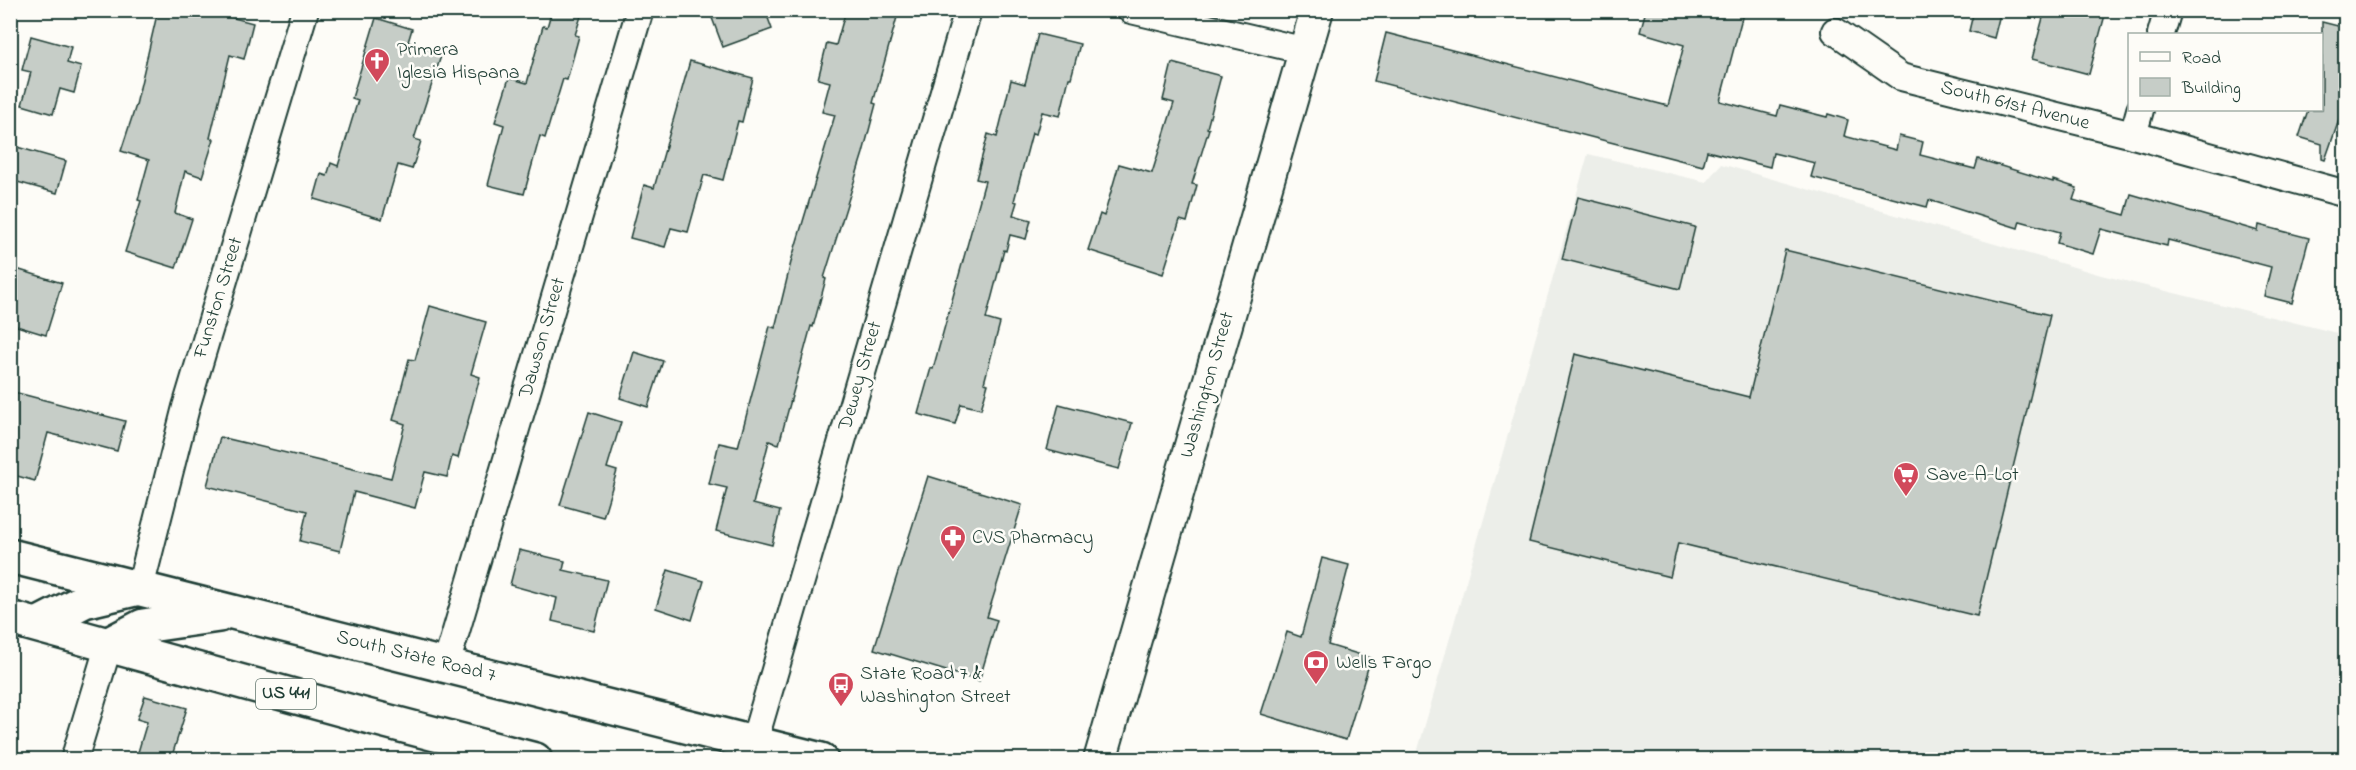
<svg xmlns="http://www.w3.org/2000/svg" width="2356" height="770" font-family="'Indie Flower',sans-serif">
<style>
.built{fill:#eceee9}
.building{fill:#c6cdc7;stroke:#1f3d34;stroke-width:1.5}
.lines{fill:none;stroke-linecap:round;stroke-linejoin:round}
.minor-casing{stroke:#1f3d34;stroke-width:30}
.tertiary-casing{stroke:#1f3d34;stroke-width:36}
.primary-casing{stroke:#1f3d34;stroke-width:38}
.minor{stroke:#fdfcf7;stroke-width:26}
.tertiary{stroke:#fdfcf7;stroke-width:32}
.primary{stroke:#fdfcf7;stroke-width:33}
.labels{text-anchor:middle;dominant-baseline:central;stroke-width:5;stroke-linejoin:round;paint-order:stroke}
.shield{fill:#fdfcf7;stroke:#62766e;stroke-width:1.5}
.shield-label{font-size:18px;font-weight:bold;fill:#1f3d34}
.poi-label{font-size:20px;fill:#1f3d34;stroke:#fdfcf7;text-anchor:start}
.street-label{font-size:20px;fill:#1f3d34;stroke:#fdfcf7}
</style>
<rect width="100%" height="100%" fill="#fdfcf7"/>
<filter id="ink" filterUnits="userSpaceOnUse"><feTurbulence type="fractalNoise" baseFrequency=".0167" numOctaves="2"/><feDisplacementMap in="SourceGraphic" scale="12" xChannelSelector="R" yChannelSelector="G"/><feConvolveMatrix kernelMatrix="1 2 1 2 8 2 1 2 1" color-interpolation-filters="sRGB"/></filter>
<g filter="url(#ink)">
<path class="built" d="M1588,154L1706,182L1721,164L2101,275L2345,335V759L1415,760Z"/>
<g class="building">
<path d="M158,10H204L253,23L244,59L230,55L210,138L214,139L202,177L185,171L175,213L192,219L176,268L125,252L141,201L138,200L149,160L121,151L136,105Z"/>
<path d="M552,10H583L575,35L579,36L567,80L563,79L545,138L540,136L524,194L488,185L504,125L495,122L509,78L527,83L543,26L547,27Z"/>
<path d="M709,10H765L772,29L723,47Z"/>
<path d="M846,10H899L873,103L876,104L863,153L824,278L826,279L813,327L811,326L779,444L769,441L753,504L780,511L772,545L716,531L727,488L709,484L719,443L738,447L770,326L775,328L792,258L835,115L822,112L830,82L818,79L827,43L836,45Z"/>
<path d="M1646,10H1664L1691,18L1693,10H1744L1720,101L1777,116L1780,105L1827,117L1828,114L1848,120L1844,136L1896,150L1899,136L1923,142L1920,155L1975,169L1978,159L2053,182V180L2077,188L2073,200L2125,215L2131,194L2258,231L2259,225L2309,238L2292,303L2264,296L2271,267L2168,240L2167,246L2101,229L2093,254L2057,243L2060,232L2020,221L2018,228L1929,200L1927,207L1811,177L1815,163L1773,153L1770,167L1707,151L1703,166L1374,81L1386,33L1668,106L1684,45L1640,32Z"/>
<path d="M1974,10H2001L1994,38L1969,31Z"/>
<path d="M2045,10H2087L2105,15L2089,74L2032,59Z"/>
<path d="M376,18L412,29L408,42L442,53L414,139L421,141L412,169L398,165L382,219L314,199L321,174L327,176L331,163L338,166L358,100L352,98Z"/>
<path d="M2322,22L2346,28V100L2325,160L2322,159V144L2299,137L2308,110H2322Z"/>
<path d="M1038,34L1080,44L1071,78H1069L1060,116L1042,112L1036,134L1032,133L1014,201L1017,202L1013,215L1031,220L1026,239L1010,235L1006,251L1004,250L986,319L1000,323L984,383L988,384L981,409L961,404L955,424L918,414L931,368L933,369L985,181L976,179L988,134L997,137L1011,80L1025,84Z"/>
<path d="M31,36L71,47L67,63L81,67L74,93L60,89L53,114L22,105L31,72L22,70Z"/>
<path d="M690,61L753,78L742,122L738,121L723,180L704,175L688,232L671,228L665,247L630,238L644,185L654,188Z"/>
<path d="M1172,63L1221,76L1207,128L1209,129L1192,184L1197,185L1187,222L1180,220L1163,274L1088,250L1100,214L1104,216L1119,164L1152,173L1174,103L1163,100Z"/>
<path d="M10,145L66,161L57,193L10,180Z"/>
<path d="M1578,197L1695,227L1680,289L1562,259Z"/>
<path d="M1785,250L2050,315L1977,616L1678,543L1670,577L1529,542L1575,354L1749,397Z"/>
<path d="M10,267L62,283L46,335L10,324Z"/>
<path d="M430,306L486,322L471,374L480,377L458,458L452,456L447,477L425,472L415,508L354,492L340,551L300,541L307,511L207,486L220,437L391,478L405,424L393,420L409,359L415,360Z"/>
<path d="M634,352L663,361L648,407L620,398Z"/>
<path d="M10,391L125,421L117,451L48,433L35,481L10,474Z"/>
<path d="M1059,404L1132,423L1119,469L1047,450Z"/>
<path d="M589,412L621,422L607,468L617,471L603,517L560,505Z"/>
<path d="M928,476L1022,505L987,617L997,620L979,681L874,649Z"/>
<path d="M519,550L565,561L563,570L607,580L594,631L552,621L557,598L510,585Z"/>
<path d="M1322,558L1349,565L1328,645L1371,658L1346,740L1261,714L1287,632L1301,637Z"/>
<path d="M668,570L704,581L692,620L656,608Z"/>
<path d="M145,696L187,708L171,759H136L147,722L137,719Z"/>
</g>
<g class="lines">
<defs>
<g id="minor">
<path d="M1131,10L1306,51"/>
<path d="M1835,31L1901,77L2133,135L2339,192L2346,190"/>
<path d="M2161,34L2168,10"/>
<path d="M2133,135L2140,110"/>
<path d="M140,588L186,407L305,10"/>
<path d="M446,665L640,10"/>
<path d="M754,742L968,10"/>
<path d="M74,760L109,644"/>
</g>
<path id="tertiary" d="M1100,760L1317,10"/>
<g id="primary">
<path d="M10,556L821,760"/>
<path d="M10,618L359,714L535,760"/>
<path d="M39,624L84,601L135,589"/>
<path d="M109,644L143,626L219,615"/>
</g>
</defs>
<use href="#minor" class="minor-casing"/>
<use href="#tertiary" class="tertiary-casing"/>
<use href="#primary" class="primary-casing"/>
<use href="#minor" class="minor"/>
<use href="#tertiary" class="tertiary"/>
<use href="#primary" class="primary"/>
</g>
</g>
<defs>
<symbol id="church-pin" viewBox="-11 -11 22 30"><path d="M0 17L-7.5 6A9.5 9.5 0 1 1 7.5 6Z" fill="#d1495b" stroke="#fdfcf7"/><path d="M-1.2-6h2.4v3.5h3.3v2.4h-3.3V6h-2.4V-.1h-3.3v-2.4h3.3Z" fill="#fff"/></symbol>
<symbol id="supermarket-pin" viewBox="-11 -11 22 30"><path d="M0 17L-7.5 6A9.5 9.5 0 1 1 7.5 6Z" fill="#d1495b" stroke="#fdfcf7"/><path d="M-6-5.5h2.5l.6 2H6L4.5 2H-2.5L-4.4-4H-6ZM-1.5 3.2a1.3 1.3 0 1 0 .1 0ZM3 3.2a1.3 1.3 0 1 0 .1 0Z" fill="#fff"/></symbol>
<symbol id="pharmacy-pin" viewBox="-11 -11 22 30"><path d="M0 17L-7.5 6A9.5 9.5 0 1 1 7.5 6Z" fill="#d1495b" stroke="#fdfcf7"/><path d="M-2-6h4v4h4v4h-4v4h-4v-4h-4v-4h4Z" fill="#fff"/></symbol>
<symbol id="bank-pin" viewBox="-11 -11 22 30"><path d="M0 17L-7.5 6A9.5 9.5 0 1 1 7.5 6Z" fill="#d1495b" stroke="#fdfcf7"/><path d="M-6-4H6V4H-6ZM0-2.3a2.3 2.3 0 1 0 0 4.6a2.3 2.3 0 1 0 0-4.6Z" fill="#fff"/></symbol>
<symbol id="bus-pin" viewBox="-11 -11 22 30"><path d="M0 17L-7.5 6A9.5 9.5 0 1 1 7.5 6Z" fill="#d1495b" stroke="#fdfcf7"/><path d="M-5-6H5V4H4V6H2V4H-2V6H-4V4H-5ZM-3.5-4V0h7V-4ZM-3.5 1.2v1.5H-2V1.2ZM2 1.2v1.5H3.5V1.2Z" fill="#fff"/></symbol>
</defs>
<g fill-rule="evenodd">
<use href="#church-pin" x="362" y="46" width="30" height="40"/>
<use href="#supermarket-pin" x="1891" y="460" width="30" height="40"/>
<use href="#pharmacy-pin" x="938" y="523" width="30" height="40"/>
<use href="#bank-pin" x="1301" y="648" width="30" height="40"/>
<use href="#bus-pin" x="826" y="670" width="30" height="40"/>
</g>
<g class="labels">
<rect class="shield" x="256" y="679" width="60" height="30" rx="4.5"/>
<g class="shield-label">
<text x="286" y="694">US 441</text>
</g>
<g class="poi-label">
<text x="397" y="50">Primera<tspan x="397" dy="23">Iglesia Hispana</tspan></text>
<text x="1926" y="475">Save-A-Lot</text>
<text x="972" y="538">CVS Pharmacy</text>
<text x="1336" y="663">Wells Fargo</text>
<text x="860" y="674">State Road 7 &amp;<tspan x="860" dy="23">Washington Street</tspan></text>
</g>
<g class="street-label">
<text transform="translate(2015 106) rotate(14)">South 61st Avenue</text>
<text transform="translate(219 298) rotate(-73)">Funston Street</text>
<text transform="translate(543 338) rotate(-74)">Dawson Street</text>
<text transform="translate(861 376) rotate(-74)">Dewey Street</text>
<text transform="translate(1208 385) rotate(-74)">Washington Street</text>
<text transform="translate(416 657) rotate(14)">South State Road 7</text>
</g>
</g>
<rect width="2356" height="770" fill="none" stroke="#fdfcf7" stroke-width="36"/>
<rect x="18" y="18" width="2320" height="734" fill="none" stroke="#1f3d34" stroke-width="2" filter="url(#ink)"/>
<rect x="2128" y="33" width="195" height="78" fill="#fdfcf7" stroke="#a4b0a9" stroke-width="1.5"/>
<rect x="2140" y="52" width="30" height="9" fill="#fdfcf7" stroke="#a4b0a9" stroke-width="1.5"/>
<text x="2182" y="63" font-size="18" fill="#1f3d34">Road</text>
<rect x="2140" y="78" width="30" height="18" fill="#c6cdc7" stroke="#a4b0a9" stroke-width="1.5"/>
<text x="2182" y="93" font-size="18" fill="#1f3d34">Building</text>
</svg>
